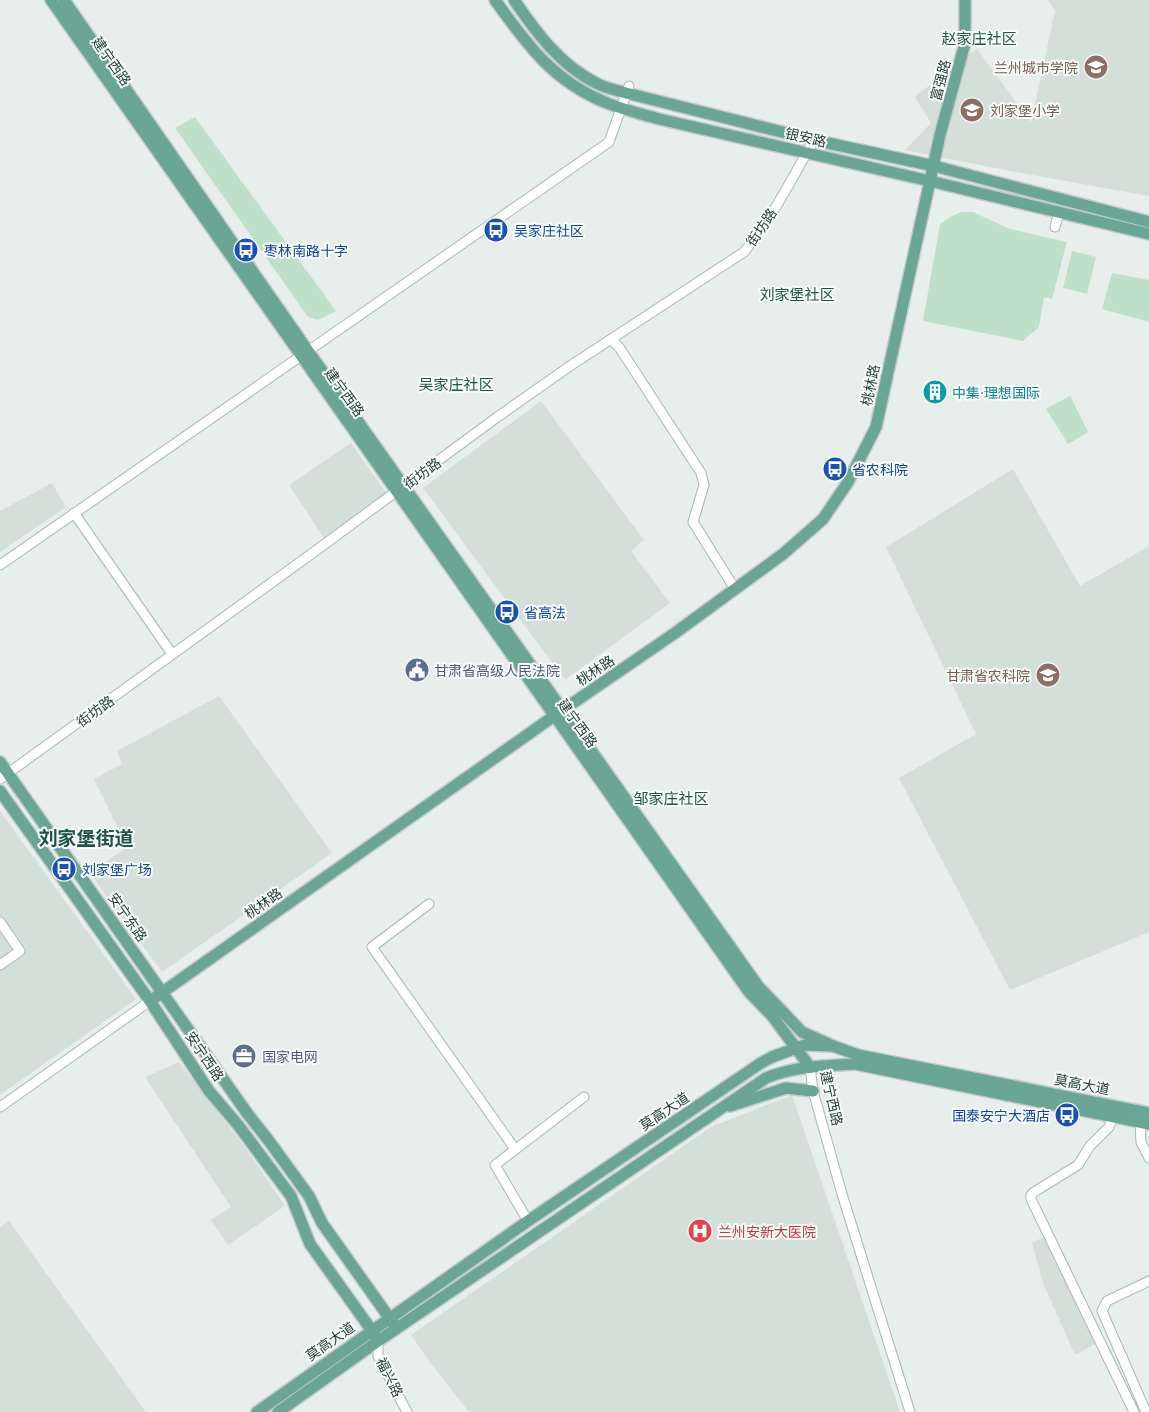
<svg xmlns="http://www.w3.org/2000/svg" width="1149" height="1412" font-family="Inter,'Noto Sans SC',sans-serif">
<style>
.built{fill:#d4dfda}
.green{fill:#bfe0c8}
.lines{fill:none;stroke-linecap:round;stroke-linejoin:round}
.minor-casing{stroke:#a8b8b2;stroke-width:11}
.major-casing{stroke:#c2cac8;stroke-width:14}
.minor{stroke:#fff;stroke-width:9}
.major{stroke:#6aa596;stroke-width:11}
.labels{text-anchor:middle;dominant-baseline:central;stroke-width:4;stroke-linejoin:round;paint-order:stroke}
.street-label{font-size:14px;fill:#24423a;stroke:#f7fbf9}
.education-label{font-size:14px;fill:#785e54;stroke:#f7fbf9;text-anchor:end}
.transit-label{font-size:14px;fill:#164399;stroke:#f7fbf9;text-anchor:start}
.culture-label{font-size:14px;fill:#0d838f;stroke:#f7fbf9;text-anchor:start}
.service-label{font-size:14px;fill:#4e5e75;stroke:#f7fbf9;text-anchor:start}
.health-label{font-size:14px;fill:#be3a42;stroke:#f7fbf9;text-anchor:start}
.neighbourhood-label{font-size:15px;fill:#1f5548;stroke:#f7fbf9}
.district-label{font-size:19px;font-weight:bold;fill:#1f5548;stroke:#f7fbf9}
</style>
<rect width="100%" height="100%" fill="#e6efeb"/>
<g class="built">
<path d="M1048,0H1149V196L1021,173L905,150L931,123L915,97L961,60L977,49L1031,122L1055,11Z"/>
<path d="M541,401L644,540L631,551L670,603L565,680L423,488Z"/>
<path d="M351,443L389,497L326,541L289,485Z"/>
<path d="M1013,469L1080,586L1149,546V932L1010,990L899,778L976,734L886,547Z"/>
<path d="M52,483L66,507L0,552V511Z"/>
<path d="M219,696L332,853L162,972L90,873L127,847L94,779L122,764L117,751Z"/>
<path d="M0,811L136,999L0,1095Z"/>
<path d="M179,1062L247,1150L285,1206L228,1245L211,1220L231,1207L145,1077Z"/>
<path d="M792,1095L900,1412H469L432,1365L411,1335L711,1127Z"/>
<path d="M9,1221L68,1304L146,1412H0V1227Z"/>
<path d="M1045,1236L1097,1343L1075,1355L1043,1283L1032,1243Z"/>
</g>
<g class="green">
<path d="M195,117L336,311L318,320L308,317L175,128Z"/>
<path d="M961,212H973L1010,229L1067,242L1052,299L1044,297L1039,327L1023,341L923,321L940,224L950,217Z"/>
<path d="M1072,251L1096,257L1087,294L1063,288Z"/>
<path d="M1112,273L1149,280V322L1102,309Z"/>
<path d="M1070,396L1088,432L1068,444L1046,409Z"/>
</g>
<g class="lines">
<defs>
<g id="minor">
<path d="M1055,227L1059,212"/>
<path d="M611,340L619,347L701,473L704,485L693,522L735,589"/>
<path d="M74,513L172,654"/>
<path d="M0,565L609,142L629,86"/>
<path d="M0,779L314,552L496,418L570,366L744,252C772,219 792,178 814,140"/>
<path d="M429,904L372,947L515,1149"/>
<path d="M0,922L20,951L0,965"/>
<path d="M810,1067L813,1091L842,1194L910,1412"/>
<path d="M0,1107L150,1001"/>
<path d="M1113,1116L1109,1127L1090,1146L1078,1165L1034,1192L1031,1195V1199L1134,1412"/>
<path d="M1140,1122L1141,1142L1149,1158"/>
<path d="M528,1221L495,1165L584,1097"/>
<path d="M378,1341V1356L407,1412"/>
<path d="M1146,1412L1102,1311L1107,1301L1149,1281"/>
</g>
<g id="major">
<path d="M51,0L749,992L773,1017L810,1067"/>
<path d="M64,0L308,351L758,986L802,1032L833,1046"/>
<path d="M495,0C527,45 554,82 607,103C624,110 642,114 659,119L930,181L1149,234"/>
<path d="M514,0C536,32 560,65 596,83C605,88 616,90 626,93L814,140L934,166L1149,222"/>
<path d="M0,762L247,1113L269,1141L309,1196L322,1223L393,1323"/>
<path d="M0,791L150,1001L209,1091L238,1125L291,1196L310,1244L375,1335"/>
<path d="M150,1001L554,716L675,633L783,554L823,519L848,482L876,427L940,135L965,43V0"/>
<path d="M730,1106L786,1088L813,1091"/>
<path d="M257,1412L528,1221L761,1063L772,1057L805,1045L833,1046L858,1055L1149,1113"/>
<path d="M278,1412L378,1341L766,1078C794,1066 825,1066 855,1064L1149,1124"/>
</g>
</defs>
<use href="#minor" class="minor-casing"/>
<use href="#major" class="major-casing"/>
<use href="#minor" class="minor"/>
<use href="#major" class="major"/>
</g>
<defs>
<symbol id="school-disc" viewBox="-11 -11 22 22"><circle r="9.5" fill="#8d6e63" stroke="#f7fbf9"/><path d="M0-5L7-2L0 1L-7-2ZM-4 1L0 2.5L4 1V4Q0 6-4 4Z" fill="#fff"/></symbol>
<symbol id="bus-disc" viewBox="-11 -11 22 22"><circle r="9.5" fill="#1a4fb4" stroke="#f7fbf9"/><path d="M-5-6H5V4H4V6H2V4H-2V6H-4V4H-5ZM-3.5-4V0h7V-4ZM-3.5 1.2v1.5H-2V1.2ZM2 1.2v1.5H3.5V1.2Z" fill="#fff"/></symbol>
<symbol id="building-disc" viewBox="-11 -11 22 22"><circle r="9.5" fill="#0f9aa8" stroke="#f7fbf9"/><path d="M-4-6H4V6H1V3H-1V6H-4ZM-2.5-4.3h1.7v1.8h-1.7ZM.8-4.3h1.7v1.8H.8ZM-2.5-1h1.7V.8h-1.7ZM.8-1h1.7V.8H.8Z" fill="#fff"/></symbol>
<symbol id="civic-disc" viewBox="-11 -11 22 22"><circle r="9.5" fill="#5c6f8a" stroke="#f7fbf9"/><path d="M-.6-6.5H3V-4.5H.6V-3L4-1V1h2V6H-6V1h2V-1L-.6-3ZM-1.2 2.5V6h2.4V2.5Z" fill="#fff"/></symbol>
<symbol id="university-disc" viewBox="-11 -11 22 22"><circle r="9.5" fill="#8d6e63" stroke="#f7fbf9"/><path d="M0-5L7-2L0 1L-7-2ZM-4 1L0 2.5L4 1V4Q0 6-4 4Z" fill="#fff"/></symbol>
<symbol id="office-disc" viewBox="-11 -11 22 22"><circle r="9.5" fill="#5c6f8a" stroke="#f7fbf9"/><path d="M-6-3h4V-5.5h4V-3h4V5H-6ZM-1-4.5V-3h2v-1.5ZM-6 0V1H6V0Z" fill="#fff"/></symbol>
<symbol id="hospital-disc" viewBox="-11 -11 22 22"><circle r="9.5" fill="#e0444e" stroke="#f7fbf9"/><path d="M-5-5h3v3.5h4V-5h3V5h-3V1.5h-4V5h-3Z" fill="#fff"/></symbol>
</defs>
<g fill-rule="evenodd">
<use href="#school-disc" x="1082" y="53" width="28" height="28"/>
<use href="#school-disc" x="958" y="96" width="28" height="28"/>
<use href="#bus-disc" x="482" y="216" width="28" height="28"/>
<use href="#bus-disc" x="232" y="236" width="28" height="28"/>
<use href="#building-disc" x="921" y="378" width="28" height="28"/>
<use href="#bus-disc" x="821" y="455" width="28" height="28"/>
<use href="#bus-disc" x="493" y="598" width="28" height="28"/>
<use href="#civic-disc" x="403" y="656" width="28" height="28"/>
<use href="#university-disc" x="1034" y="661" width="28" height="28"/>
<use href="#bus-disc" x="50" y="855" width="28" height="28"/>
<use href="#office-disc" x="230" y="1042" width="28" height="28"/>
<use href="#bus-disc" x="1053" y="1101" width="28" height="28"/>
<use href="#hospital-disc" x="686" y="1217" width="28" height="28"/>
</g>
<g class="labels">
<g class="street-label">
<text transform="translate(112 61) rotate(55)">建宁西路</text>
<text transform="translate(940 80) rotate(-75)">富强路</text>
<text transform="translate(806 137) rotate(13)">银安路</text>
<text transform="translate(761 227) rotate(-56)">街坊路</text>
<text transform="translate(870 385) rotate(-78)">桃林路</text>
<text transform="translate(345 392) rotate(54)">建宁西路</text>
<text transform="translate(422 473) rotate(-36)">街坊路</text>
<text transform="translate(595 670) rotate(-34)">桃林路</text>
<text transform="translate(95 711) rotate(-36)">街坊路</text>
<text transform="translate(578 723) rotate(54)">建宁西路</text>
<text transform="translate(263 903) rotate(-35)">桃林路</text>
<text transform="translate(128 917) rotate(55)">安宁东路</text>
<text transform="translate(205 1056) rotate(56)">安宁西路</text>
<text transform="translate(1082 1084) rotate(11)">莫高大道</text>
<text transform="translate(832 1098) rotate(77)">建宁西路</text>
<text transform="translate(664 1111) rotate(-34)">莫高大道</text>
<text transform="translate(330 1341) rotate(-35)">莫高大道</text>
<text transform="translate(390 1377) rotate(64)">福兴路</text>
</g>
<g class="education-label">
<text x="1078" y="67">兰州城市学院</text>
<text x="990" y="110" text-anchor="start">刘家堡小学</text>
<text x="1030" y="675">甘肃省农科院</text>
</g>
<g class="transit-label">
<text x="514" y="230">吴家庄社区</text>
<text x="264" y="250">枣林南路十字</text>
<text x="852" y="469">省农科院</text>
<text x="524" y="612">省高法</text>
<text x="82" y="869">刘家堡广场</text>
<text x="1050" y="1115" text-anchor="end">国泰安宁大酒店</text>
</g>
<g class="culture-label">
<text x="952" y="392">中集·理想国际</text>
</g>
<g class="service-label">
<text x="434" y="670">甘肃省高级人民法院</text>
<text x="262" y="1056">国家电网</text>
</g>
<g class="health-label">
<text x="718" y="1231">兰州安新大医院</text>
</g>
<g class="neighbourhood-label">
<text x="979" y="38">赵家庄社区</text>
<text x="797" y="294">刘家堡社区</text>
<text x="456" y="384">吴家庄社区</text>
<text x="671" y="798">邹家庄社区</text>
</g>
<g class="district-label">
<text x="86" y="838">刘家堡街道</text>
</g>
</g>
</svg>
